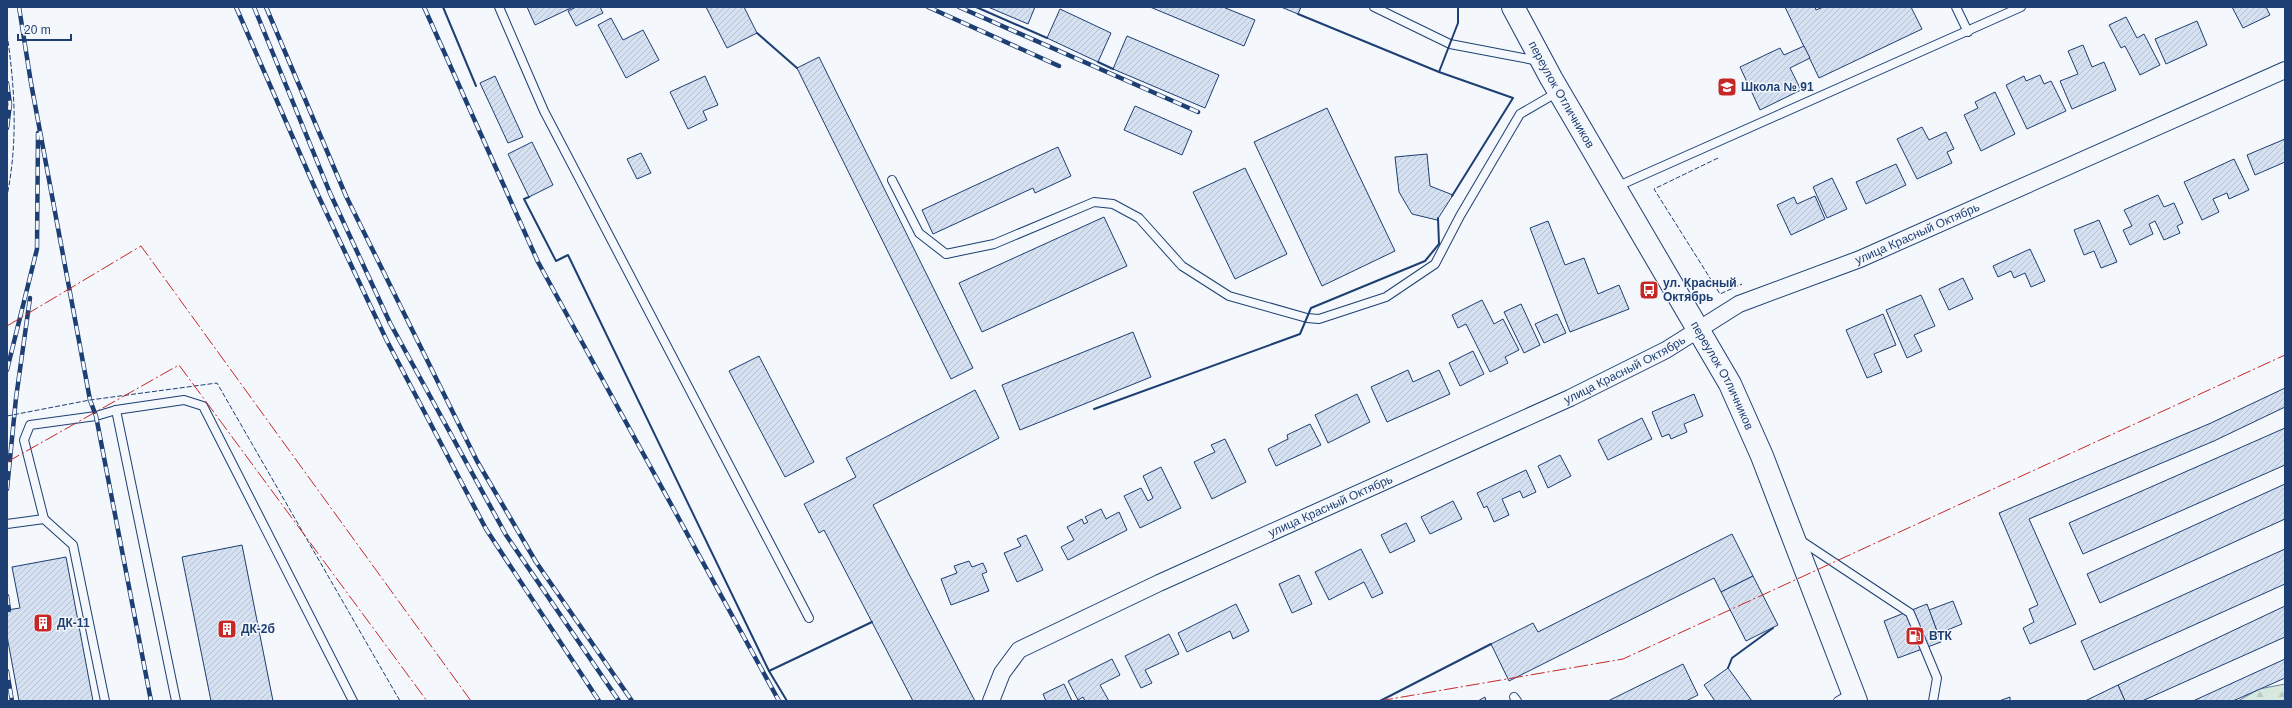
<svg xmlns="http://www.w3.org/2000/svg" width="2292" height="708" font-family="Helvetica,sans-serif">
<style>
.forest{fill:url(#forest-firs);stroke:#687fa3}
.building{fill:url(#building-hatch);stroke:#1d3f73}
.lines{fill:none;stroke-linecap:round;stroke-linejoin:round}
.lane-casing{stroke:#1d3f73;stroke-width:10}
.street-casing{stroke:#1d3f73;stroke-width:18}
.secondary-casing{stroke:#1d3f73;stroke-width:24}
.lane{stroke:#f4f7fb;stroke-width:8}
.street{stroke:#f4f7fb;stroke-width:16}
.secondary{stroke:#f4f7fb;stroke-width:22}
.rail-casing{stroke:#1d3f73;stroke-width:4.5}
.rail{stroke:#f4f7fb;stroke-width:3;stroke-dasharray:9;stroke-linecap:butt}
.fence{stroke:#1d3f73;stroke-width:1;stroke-dasharray:5 2;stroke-linecap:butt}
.wall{stroke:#1d3f73;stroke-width:2}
.power{stroke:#c62828;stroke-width:1;stroke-dasharray:14 3 2 3;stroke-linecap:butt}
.labels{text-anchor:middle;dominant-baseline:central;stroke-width:3;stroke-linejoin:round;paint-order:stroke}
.poi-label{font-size:12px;font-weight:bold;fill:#1d3f73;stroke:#f4f7fb;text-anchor:start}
.street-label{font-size:12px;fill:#1d3f73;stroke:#f4f7fb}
</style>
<defs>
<pattern id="forest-firs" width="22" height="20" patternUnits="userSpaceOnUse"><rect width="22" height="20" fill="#d7e8df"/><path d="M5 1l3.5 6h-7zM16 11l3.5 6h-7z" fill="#b8c8c3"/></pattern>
<pattern id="building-hatch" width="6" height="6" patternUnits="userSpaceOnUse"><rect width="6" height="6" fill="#d5e0f0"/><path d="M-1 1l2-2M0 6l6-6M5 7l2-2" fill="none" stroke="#b6c1d1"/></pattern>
</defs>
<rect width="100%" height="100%" fill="#f4f7fb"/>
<path class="forest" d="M2285,684V701H2238L2259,689Z"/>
<g class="building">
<path d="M527,7H573L535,25Z"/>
<path d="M576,7H600L603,13L576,26L568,11Z"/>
<path d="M706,7H744L757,33L727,48Z"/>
<path d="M988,7H1035L1028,24Z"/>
<path d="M1150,7H1223L1255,20L1244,46Z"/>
<path d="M1281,7H1301L1298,14Z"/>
<path d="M1785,7H1815L1816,10L1823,7H1911L1922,29L1819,78Z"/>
<path d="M2232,7H2266L2270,15L2243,28Z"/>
<path d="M1060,9L1111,33L1098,62L1047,38Z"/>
<path d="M2126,17L2137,38L2144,34L2160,65L2140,75L2125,46L2121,48L2109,25Z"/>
<path d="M611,18L623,40L643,30L659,60L626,78L598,25Z"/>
<path d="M2197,21L2207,45L2166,64L2155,39Z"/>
<path d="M1127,36L1219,75L1205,108L1113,69Z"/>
<path d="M2083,45L2092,67L2104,62L2116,90L2072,109L2060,81L2078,74L2068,51Z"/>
<path d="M1804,46L1810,58L1790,68L1801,90L1760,110L1740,67L1780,48L1784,55Z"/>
<path d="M819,57L973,368L951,379L797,68Z"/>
<path d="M2040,75L2044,84L2051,81L2066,111L2027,129L2006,85L2024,76L2026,81Z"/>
<path d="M495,76L523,137L508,143L480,83Z"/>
<path d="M705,76L718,105L703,111L707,120L688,129L670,92Z"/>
<path d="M1995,92L2015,134L1981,151L1964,115L1978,108L1975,102Z"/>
<path d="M1135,106L1192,131L1182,155L1124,130Z"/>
<path d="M1327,108L1395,251L1322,286L1254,142Z"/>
<path d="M1922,127L1929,140L1946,132L1954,149L1947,152L1952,163L1917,179L1897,139Z"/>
<path d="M2285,139V162L2255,175L2247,155Z"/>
<path d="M532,142L553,185L529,197L508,154Z"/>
<path d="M1058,147L1071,176L1035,193L1033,188L933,234L922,210Z"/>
<path d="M641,153L651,173L637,179L627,159Z"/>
<path d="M1427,154L1430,186L1453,195L1437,220L1412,214L1399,192L1395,157Z"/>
<path d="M2234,159L2249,190L2229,199L2227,193L2213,199L2219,212L2202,220L2184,182Z"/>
<path d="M1896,164L1906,185L1866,204L1856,182Z"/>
<path d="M1245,168L1287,254L1235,279L1193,192Z"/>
<path d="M1832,178L1847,209L1827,218L1813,187Z"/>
<path d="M2158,195L2164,207L2174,203L2183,223L2177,226L2180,233L2164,240L2155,221L2149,224L2153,234L2130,245L2123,230L2132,226L2124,210Z"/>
<path d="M1815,196L1825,219L1791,235L1777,205L1794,197L1797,204Z"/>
<path d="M1104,217L1127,266L982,332L959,283Z"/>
<path d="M2099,220L2117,262L2101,268L2094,251L2084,255L2074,230Z"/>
<path d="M1548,221L1565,265L1584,258L1598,294L1619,285L1629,309L1570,332L1530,228Z"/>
<path d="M2030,249L2045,281L2031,287L2025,273L2014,278L2011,271L1998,277L1993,266Z"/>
<path d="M1963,278L1973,299L1949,310L1939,289Z"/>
<path d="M1921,295L1935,326L1914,335L1922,351L1907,358L1886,310Z"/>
<path d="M1482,300L1494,324L1503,319L1519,350L1505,357L1508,363L1490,372L1466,324L1458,328L1452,315Z"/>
<path d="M1521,304L1540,345L1524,353L1504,312Z"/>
<path d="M1557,314L1566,333L1544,343L1535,324Z"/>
<path d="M1883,314L1896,345L1874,354L1882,372L1867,378L1846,330Z"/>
<path d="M1133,332L1151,377L1020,430L1002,385Z"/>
<path d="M1473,351L1484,374L1460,386L1449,363Z"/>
<path d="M759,356L814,462L785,477L729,371Z"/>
<path d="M1408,370L1413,382L1439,370L1450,394L1387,422L1371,387Z"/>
<path d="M2285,388V407L2214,441L2029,519L2076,624L2030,644L2023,628L2034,622L2029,609L2038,605L1999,513L2211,423Z"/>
<path d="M975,390L999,438L873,505L975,701H913L824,530L819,533L804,504L856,477L846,458Z"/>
<path d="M1357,394L1370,422L1328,443L1315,415Z"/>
<path d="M1694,394L1703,416L1684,424L1687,432L1671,439L1669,434L1662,437L1652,412Z"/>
<path d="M1642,418L1652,439L1608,460L1598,440Z"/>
<path d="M1310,424L1321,445L1276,466L1268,449L1288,439L1287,435Z"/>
<path d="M2285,428V465L2083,554L2069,523Z"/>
<path d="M1225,439L1246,482L1212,499L1194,462L1215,452L1211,445Z"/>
<path d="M1560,455L1571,476L1548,488L1538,466Z"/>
<path d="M1161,467L1181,508L1140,528L1124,496L1141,488L1148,501L1153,498L1143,476Z"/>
<path d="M1526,470L1536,492L1523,498L1520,491L1502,499L1509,515L1494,522L1487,506L1484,508L1477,493Z"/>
<path d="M2285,484V519L2100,603L2087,574Z"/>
<path d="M1453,501L1462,519L1430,534L1421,517Z"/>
<path d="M1101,509L1106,519L1119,512L1127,530L1068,560L1061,547L1074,540L1067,527L1082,519L1084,524L1088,522L1085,517Z"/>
<path d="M1406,523L1415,541L1390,553L1381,535Z"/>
<path d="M1732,534L1753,576L1721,592L1714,578L1509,681L1491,644L1533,623L1538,632Z"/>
<path d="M1026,535L1043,570L1017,582L1004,553L1021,546L1017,539Z"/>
<path d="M242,545L273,701H211L182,557Z"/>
<path d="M1361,549L1383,593L1372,598L1364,582L1329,600L1315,572Z"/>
<path d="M2285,549V584L2094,670L2081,641Z"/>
<path d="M66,557L93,701H19L7,636V610L20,608L12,567Z"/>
<path d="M969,561L972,567L983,563L987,572L982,574L989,591L951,605L941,579L957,573L954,566Z"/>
<path d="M1299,575L1312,604L1292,613L1279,584Z"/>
<path d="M1753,576L1778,625L1746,641L1721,592Z"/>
<path d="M1953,601L1962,624L1938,634L1929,610Z"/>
<path d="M1236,604L1249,631L1233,639L1230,631L1187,652L1178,633Z"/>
<path d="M1927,604L1941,642L1898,658L1884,621Z"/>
<path d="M2285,606V637L2142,701H2125L2118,685Z"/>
<path d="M1169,634L1179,654L1145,670L1152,683L1141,688L1125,656Z"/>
<path d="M1112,659L1120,675L1100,685L1109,701H1085L1083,697L1078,700L1068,681Z"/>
<path d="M2285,659V678L2233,701H2193Z"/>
<path d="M1683,664L1698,695L1686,701H1608Z"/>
<path d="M1728,668L1752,701H1715L1704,685Z"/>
<path d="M1064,684L1072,701H1046L1043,694Z"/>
<path d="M2118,685L2125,701H2085Z"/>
<path d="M1485,697L1486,701H1478Z"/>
<path d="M2010,697V701H1999Z"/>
</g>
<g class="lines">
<defs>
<g id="lane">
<path d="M499,7L544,111L809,618"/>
<path d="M1374,7L1450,44L1539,61"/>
<path d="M1956,7L1968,32"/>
<path d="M892,180L919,233L946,254L994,244L1094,202L1113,204L1139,218L1182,266L1229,296L1307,318L1319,319L1386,297L1435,264L1460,216L1520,114L1558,92"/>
<path d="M1616,187L2021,7"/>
<path d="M116,410L176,701"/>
<path d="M44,519L24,440L30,425L96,416L116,410L184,400L203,406L353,701"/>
<path d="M7,524L44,519L73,545L105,701"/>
<path d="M1800,540L1910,613L1937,678L1933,701"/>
<path d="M1514,697L1517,701"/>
<path d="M1838,701L1852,693"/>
</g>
<g id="street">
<path id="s1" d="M991,701L1002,673L1019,650L1159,583L1570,398L1666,350L1739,304L1860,259L2285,70"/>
</g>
<g id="secondary">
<path id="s2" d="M1513,7L1551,78L1730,384L1762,456L1856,701"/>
</g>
</defs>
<use href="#lane" class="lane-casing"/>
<use href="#street" class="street-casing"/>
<use href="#secondary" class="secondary-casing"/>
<use href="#lane" class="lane"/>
<use href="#street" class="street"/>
<use href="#secondary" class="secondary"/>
<defs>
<g id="rail">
<path d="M19,7L31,83L90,400L96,416L151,701"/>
<path d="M236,7L318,195L387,341L486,529L599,701"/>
<path d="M254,7L330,193L390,323L506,535L619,701"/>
<path d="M266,7L346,196L477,461L536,562L632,701"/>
<path d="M424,7L538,262L779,701"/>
<path d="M928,7L1059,66"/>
<path d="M959,7L1198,112"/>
<path d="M7,83L10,104L7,128"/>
<path d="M7,370L37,249L38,133"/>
<path d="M7,489L16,398L30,298"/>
<path d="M7,596L9,610"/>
<path d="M7,671L12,701"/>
</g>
</defs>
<use href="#rail" class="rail-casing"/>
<use href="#rail" class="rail"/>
<g class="fence">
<path d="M7,34C15,88 18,142 7,196"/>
<path d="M1718,158L1654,189L1720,294L1742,284"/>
<path d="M7,416L90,400L217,383L400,701"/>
</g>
<g class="wall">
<path d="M443,7L476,86"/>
<path d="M976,7L1047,38"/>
<path d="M1298,14L1439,72L1513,98L1452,196"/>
<path d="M757,33L797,68"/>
<path d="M1098,62L1113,69"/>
<path d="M1439,72L1458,23V7"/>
<path d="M529,197L524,199L556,261L568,255L769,671L787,701"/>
<path d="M1094,409L1300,334L1311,308L1425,261L1439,244L1438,218"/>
<path d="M1728,668L1732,658L1773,628"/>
<path d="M769,671L872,622"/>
<path d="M1380,701L1491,644"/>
</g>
<g class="power">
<path d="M7,326L141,246L471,701"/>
<path d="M7,462L179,365L427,701"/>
<path d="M1379,701L1623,659L2285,355"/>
</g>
</g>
<defs>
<symbol id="school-square" viewBox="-11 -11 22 22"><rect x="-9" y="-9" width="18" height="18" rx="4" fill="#c62828" stroke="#f4f7fb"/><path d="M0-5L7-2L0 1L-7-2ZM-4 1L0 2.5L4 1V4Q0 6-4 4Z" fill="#fff"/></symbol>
<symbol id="bus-square" viewBox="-11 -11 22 22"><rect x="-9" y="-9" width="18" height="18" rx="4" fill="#c62828" stroke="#f4f7fb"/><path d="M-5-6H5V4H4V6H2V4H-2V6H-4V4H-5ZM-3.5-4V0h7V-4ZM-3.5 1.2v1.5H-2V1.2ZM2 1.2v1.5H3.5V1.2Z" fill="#fff"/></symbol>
<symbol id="building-square" viewBox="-11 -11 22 22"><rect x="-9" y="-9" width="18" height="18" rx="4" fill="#c62828" stroke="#f4f7fb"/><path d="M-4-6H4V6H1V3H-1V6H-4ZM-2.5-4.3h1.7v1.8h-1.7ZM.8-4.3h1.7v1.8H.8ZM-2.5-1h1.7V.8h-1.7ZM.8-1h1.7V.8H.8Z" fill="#fff"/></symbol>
<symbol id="fuel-square" viewBox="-11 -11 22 22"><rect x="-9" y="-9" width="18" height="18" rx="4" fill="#c62828" stroke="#f4f7fb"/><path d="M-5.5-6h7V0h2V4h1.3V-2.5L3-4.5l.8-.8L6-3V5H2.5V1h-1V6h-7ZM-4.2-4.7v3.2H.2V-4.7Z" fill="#fff"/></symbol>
</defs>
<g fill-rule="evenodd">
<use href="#school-square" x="1716" y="76" width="22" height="22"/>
<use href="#bus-square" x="1638" y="279" width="22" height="22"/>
<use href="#building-square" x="32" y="612" width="22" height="22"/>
<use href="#building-square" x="216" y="618" width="22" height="22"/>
<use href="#fuel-square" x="1904" y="625" width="22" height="22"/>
</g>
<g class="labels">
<g class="poi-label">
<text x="1741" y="87">Школа № 91</text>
<text x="1663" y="283">ул. Красный<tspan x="1663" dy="14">Октябрь</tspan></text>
<text x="57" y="623">ДК-11</text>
<text x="241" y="629">ДК-2б</text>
<text x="1929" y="636">ВТК</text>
</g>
<g class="street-label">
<text stroke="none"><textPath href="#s2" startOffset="100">переулок Отличников</textPath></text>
<text stroke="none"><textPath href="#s1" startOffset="1050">улица Красный Октябрь</textPath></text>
<text stroke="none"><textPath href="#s1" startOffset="726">улица Красный Октябрь</textPath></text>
<text stroke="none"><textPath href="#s2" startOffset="424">переулок Отличников</textPath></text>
<text stroke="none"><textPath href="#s1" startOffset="402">улица Красный Октябрь</textPath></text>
</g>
</g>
<rect width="2292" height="708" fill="none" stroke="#1d3f73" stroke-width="16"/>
<path d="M18 34v6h53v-6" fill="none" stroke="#1d3f73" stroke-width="2"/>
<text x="24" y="34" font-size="12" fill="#1d3f73" stroke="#f4f7fb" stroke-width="3" paint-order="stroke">20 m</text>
</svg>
